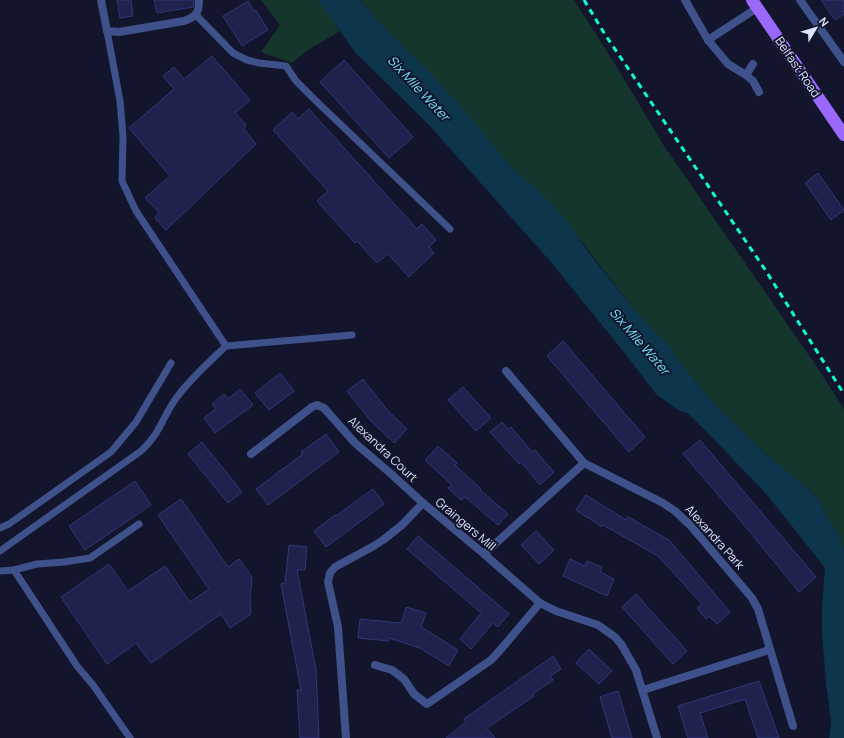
<svg xmlns="http://www.w3.org/2000/svg" width="844" height="738" font-family="Manrope,sans-serif">
<style>
.green{fill:#15362c}
.water{fill:#0d354b}
.building{fill:#1f224d;stroke:#313778}
.lines{fill:none;stroke-linecap:round;stroke-linejoin:round}
.lane{stroke:#3f518a;stroke-width:7}
.street{stroke:#3f518a;stroke-width:8}
.primary{stroke:#9b68fc;stroke-width:12}
.rail{stroke:#0ffacf;stroke-width:3;stroke-dasharray:6 5;stroke-linecap:butt}
.labels{text-anchor:middle;dominant-baseline:central;stroke-width:4;stroke-linejoin:round;paint-order:stroke}
.street-label{font-size:12px;fill:#dee3fe;stroke:#12152c}
.water-label{font-size:13px;font-style:italic;fill:#6fe2fc;stroke:#12152c}
</style>
<rect width="100%" height="100%" fill="#12152c"/>
<g class="green">
<path d="M261,0H319L340,31L308,50L292,63L261,52L280,25Z"/>
<path d="M360,0H574L620,72L664,146L817,367L844,409V551L840,537L828,519L817,497L758,447L712,402L682,365L669,346L636,312L579,238L529,184L510,166L429,72L380,23Z"/>
</g>
<path class="water" d="M318,0H360L380,23L431,73L479,128L510,166L544,197L568,222L587,250L636,312L669,346L682,365L712,402L758,447L817,497L828,519L840,537L844,551V738H829L831,722L826,682L822,634V606L825,568L768,496L706,431L687,413L680,411L672,406L656,394L627,356L550,261L430,126L355,52Z"/>
<g class="building">
<path d="M117,0H131L133,16L120,18Z"/>
<path d="M154,0H194L193,7L157,13Z"/>
<path d="M821,0H844V14L835,20Z"/>
<path d="M248,1L254,11L256,10L268,30L242,46L223,16Z"/>
<path d="M212,56L250,100L235,113L246,125L244,129L256,144L166,230L155,218L159,212L145,198L170,176L129,128L174,89L163,76L174,67L184,79Z"/>
<path d="M344,60L413,137L389,158L320,82Z"/>
<path d="M309,109L417,229L422,224L436,240L429,247L434,253L409,277L388,254L377,263L357,241L355,243L317,201L328,191L273,130L292,112L298,119Z"/>
<path d="M818,173L844,210L831,220L805,183Z"/>
<path d="M563,341L645,437L629,452L547,356Z"/>
<path d="M280,373L294,391L269,410L255,393Z"/>
<path d="M363,379L388,411L407,429L394,443L370,420L347,391Z"/>
<path d="M463,387L491,418L476,431L448,400Z"/>
<path d="M240,389L253,405L215,433L204,418L216,409L212,404L224,394L228,399Z"/>
<path d="M502,422L508,429L511,427L532,452L535,450L554,472L540,485L521,462L519,464L490,432Z"/>
<path d="M326,434L339,452L268,505L256,489L303,454L301,452Z"/>
<path d="M700,440L816,577L799,592L745,526L683,454Z"/>
<path d="M202,442L242,492L228,503L188,454Z"/>
<path d="M438,446L457,463L455,465L481,489L480,490L508,514L498,525L465,497L461,500L448,488L452,485L425,460Z"/>
<path d="M135,481L151,505L85,550L69,526Z"/>
<path d="M373,489L384,504L326,547L314,531L335,515L336,516Z"/>
<path d="M586,495L626,520L628,517L669,540L730,612L717,624L709,616L706,619L697,608L702,604L658,556L603,525L602,527L589,518V517L588,518L576,510Z"/>
<path d="M181,499L228,567L239,559L252,577L250,599L251,614L230,628L221,614L151,663L136,643L107,664L61,597L109,564L128,591L165,566L190,602L209,589L158,515Z"/>
<path d="M536,531L554,550L539,564L521,545Z"/>
<path d="M418,536L509,614L498,627L493,623L471,649L460,639L481,613L407,549Z"/>
<path d="M289,545L307,547L305,570H297L316,670L319,738H300L297,690H301L281,584L285,583Z"/>
<path d="M570,559L585,566L587,561L602,567L600,572L614,579L607,596L563,576Z"/>
<path d="M636,594L687,651L673,664L622,607Z"/>
<path d="M406,607L426,613L421,627L458,650L449,666L420,648L389,638L388,641L358,638L360,619L400,623V622H402Z"/>
<path d="M589,649L612,671L599,684L576,663Z"/>
<path d="M553,656L561,669L550,676L553,680L533,694L534,696L487,728L495,738H446L466,722L464,719Z"/>
<path d="M759,681L779,738H758L745,699L700,713L708,738H688L678,706Z"/>
<path d="M618,691L632,738H612L600,697Z"/>
</g>
<g class="lines">
<g class="lane">
<path d="M196,15L233,53L247,60L259,63L286,66L296,81L314,99L450,229"/>
<path d="M107,31L120,101L123,136L122,181L136,211L226,346L352,335"/>
<path d="M0,528L9,524L111,452L136,422L171,363"/>
<path d="M0,551L141,451C161,433 162,417 177,397C191,378 209,362 226,346"/>
<path d="M14,570L77,666L93,685L130,738"/>
<path d="M0,571L14,570L37,564L64,562L90,558L139,524"/>
</g>
<g class="street">
<path d="M101,0L107,31L119,32L184,21C196,17 199,13 199,0"/>
<path d="M685,0L708,40L728,64L746,75L753,81L759,92"/>
<path d="M800,0L844,62"/>
<path d="M708,40L757,8"/>
<path d="M746,75L753,64"/>
<path d="M506,371L584,463L663,503L675,511L690,525L752,598L758,609L793,726"/>
<path d="M251,454L312,407L317,405L324,408L355,443L389,472L423,503L484,554L540,603L556,611L598,625L615,637L621,644L636,670L657,738"/>
<path d="M484,554L584,463"/>
<path d="M375,665L392,670L404,679L414,694L427,704L491,660L502,648L540,603"/>
<path d="M643,690L769,650"/>
<path d="M346,738L338,627L328,582L330,573L335,567L372,547L383,540L402,525L423,503"/>
</g>
<path class="primary" d="M752,0L844,135"/>
<path class="rail" d="M584,0L606,36L764,268L844,394"/>
</g>
<g class="labels">
<g class="street-label">
<text transform="translate(798 67) rotate(56)">Belfast Road</text>
<text transform="translate(383 449) rotate(43)">Alexandra Court</text>
<text transform="translate(466 524) rotate(40)">Graingers Mill</text>
<text transform="translate(715 537) rotate(48)">Alexandra Park</text>
</g>
<g class="water-label">
<text transform="translate(419 88) rotate(47)">Six Mile Water</text>
<text transform="translate(640 341) rotate(49)">Six Mile Water</text>
</g>
</g>
<g transform="translate(816 28) rotate(52)" stroke="#12152c" stroke-width="3" paint-order="stroke">
<path d="M0-3L7 15L0 10L-7 15Z" fill="#dee3fe"/>
<text y="-6" font-size="11" font-weight="bold" text-anchor="middle" fill="#dee3fe">N</text>
</g>
</svg>
